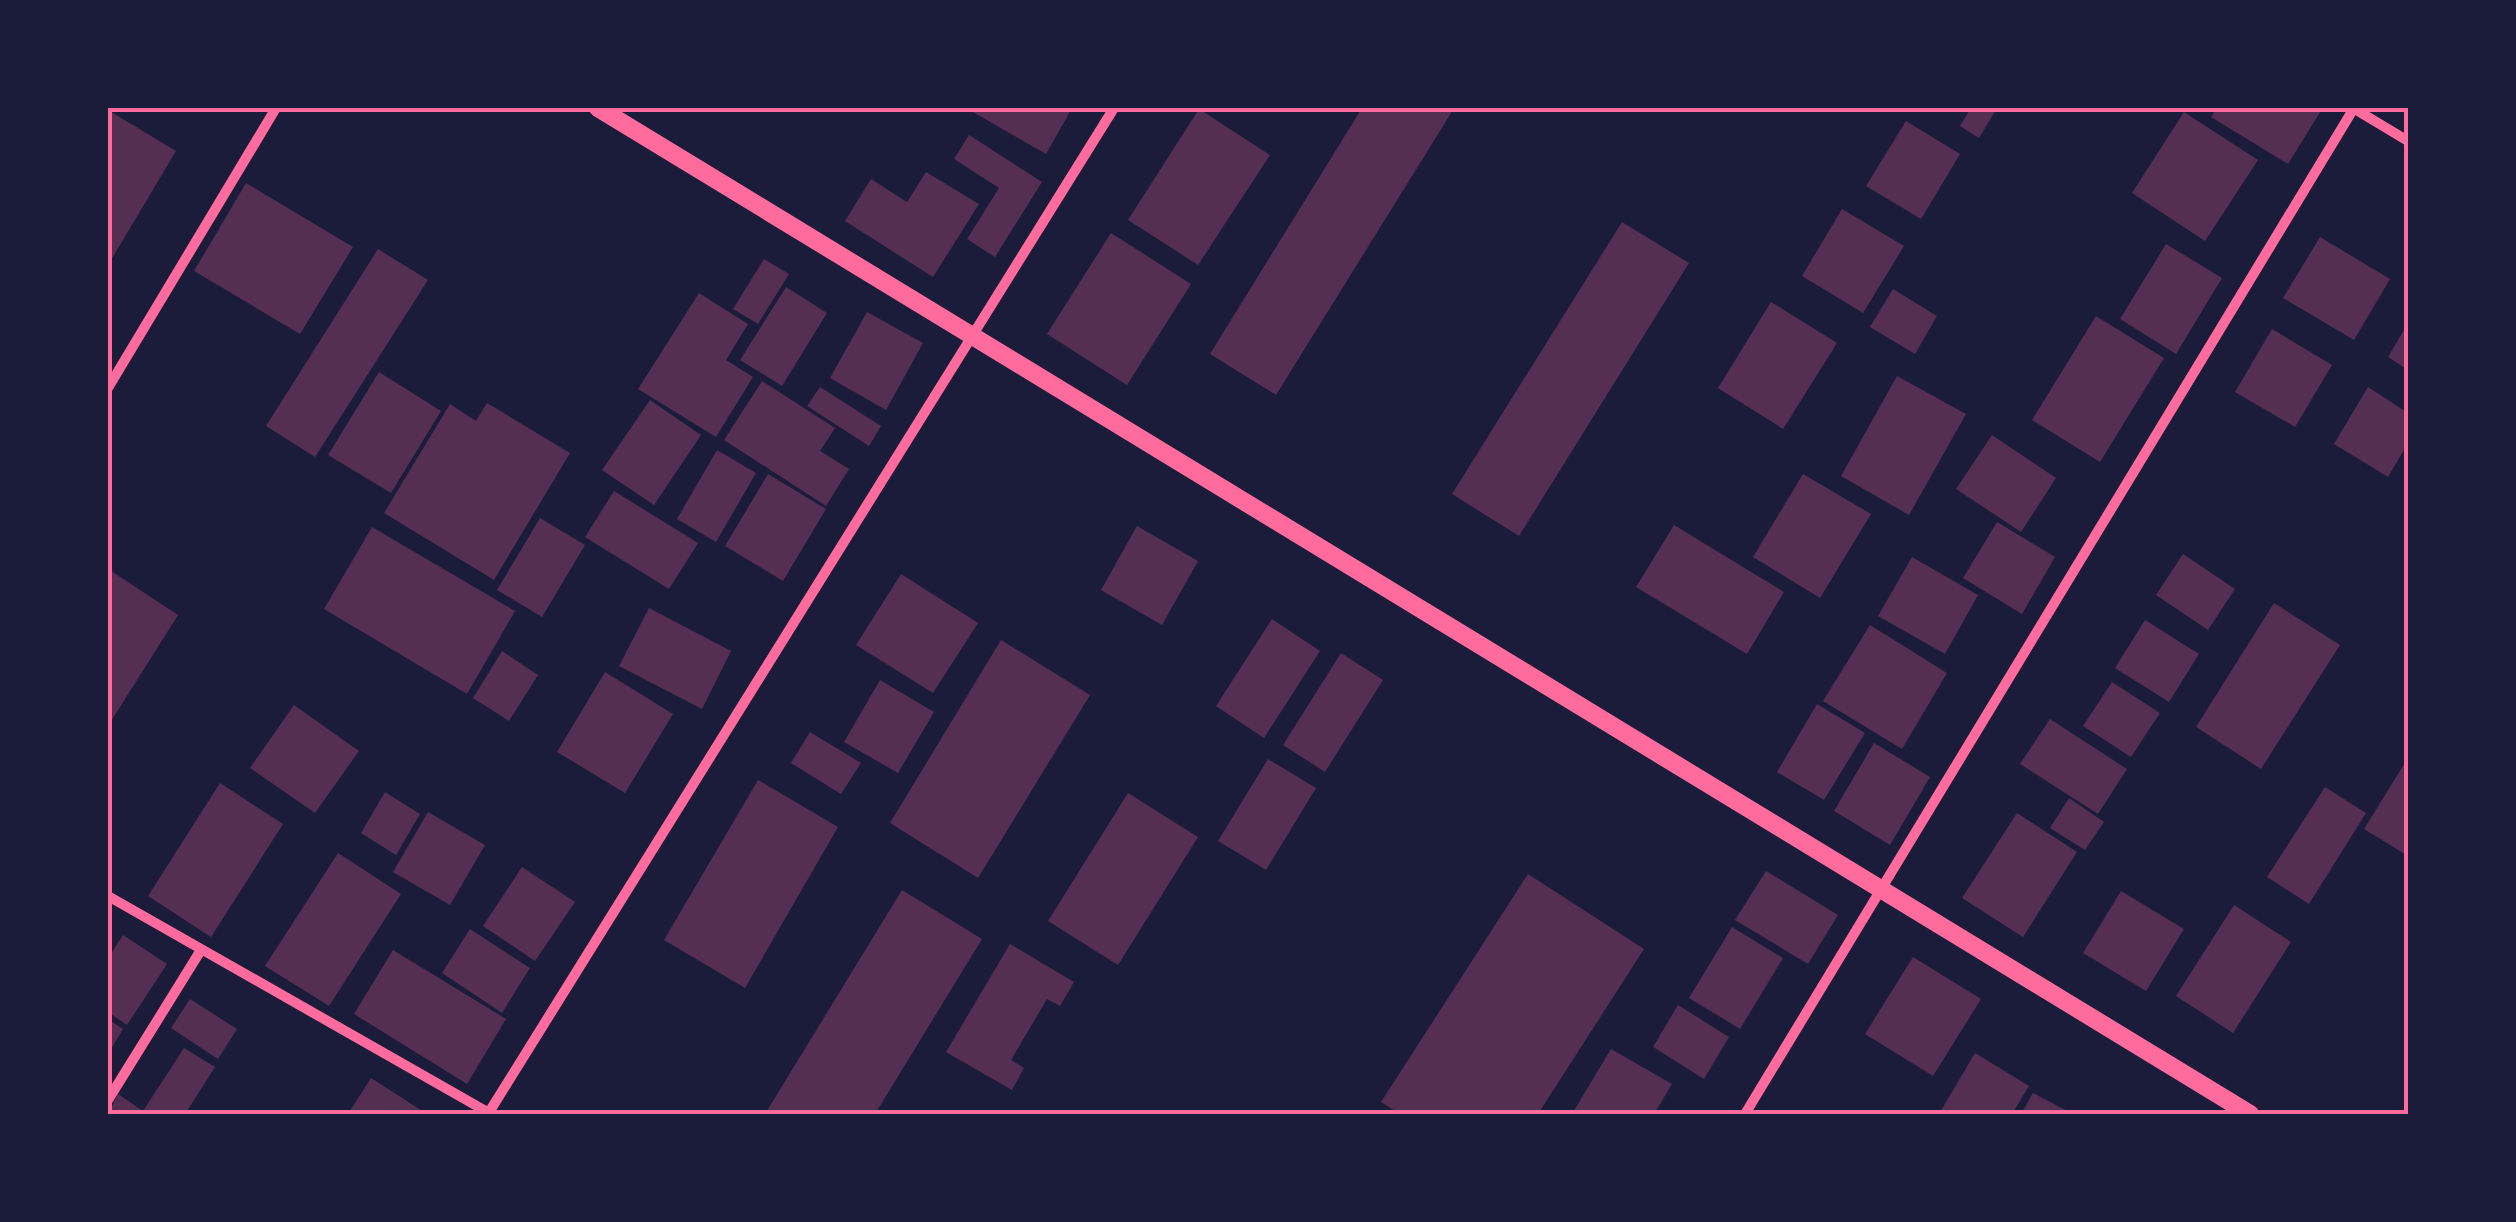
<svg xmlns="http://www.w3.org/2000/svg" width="2516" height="1222" font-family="Poppins,sans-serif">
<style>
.building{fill:#542f53}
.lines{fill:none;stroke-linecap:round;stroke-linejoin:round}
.minor{stroke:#ff6b9d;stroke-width:10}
.tertiary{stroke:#ff6b9d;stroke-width:18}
.neatline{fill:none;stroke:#ff6b9d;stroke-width:4}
</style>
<rect width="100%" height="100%" fill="#1b1b3a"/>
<g class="building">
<path d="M976,108H1072L1046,154L973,112Z"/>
<path d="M1362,108L1453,110L1276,395L1210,354Z"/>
<path d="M1971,108H1997L1979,138L1960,126Z"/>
<path d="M2217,108H2320L2322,109L2288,164L2211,117Z"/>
<path d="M1199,109L1270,155L1198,265L1128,220Z"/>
<path d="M108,110L176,151L108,265Z"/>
<path d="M2184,112L2258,160L2205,241L2132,193Z"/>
<path d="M1906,121L1960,154L1921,219L1866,186Z"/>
<path d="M969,135L1042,182L995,257L967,239L999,188L954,159Z"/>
<path d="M926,172L979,204L933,277L845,221L871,179L907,202Z"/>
<path d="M246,183L353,247L300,334L194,271Z"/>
<path d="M1842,209L1904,246L1863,313L1802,276Z"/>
<path d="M1622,222L1689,263L1519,536L1452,494Z"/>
<path d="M1111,233L1191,284L1127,385L1047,334Z"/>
<path d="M2320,237L2390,279L2354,340L2283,298Z"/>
<path d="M2166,244L2222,278L2176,354L2120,319Z"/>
<path d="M378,249L428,280L315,457L266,426Z"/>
<path d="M764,259L789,274L758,324L733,309Z"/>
<path d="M786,287L827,313L782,386L740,360Z"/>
<path d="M1893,289L1937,316L1915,354L1870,327Z"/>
<path d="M699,293L748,324L726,360L753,377L716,437L638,389Z"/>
<path d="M1771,302L1837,343L1783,429L1718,388Z"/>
<path d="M867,312L923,343L886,410L830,378Z"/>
<path d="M2096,316L2164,358L2100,462L2032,420Z"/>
<path d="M2408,323V370L2388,357Z"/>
<path d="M2272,329L2332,365L2295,427L2235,392Z"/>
<path d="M379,372L441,411L391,493L328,455Z"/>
<path d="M1897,376L1966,414L1909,515L1841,476Z"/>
<path d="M762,381L835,428L820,451L849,469L826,506L724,440Z"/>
<path d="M820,387L881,426L869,446L807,406Z"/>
<path d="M2368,387L2408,413V443L2388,477L2334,444Z"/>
<path d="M650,400L701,435L654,505L602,470Z"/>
<path d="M487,403L570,453L494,580L384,513L450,404L476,421Z"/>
<path d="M1992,435L2056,478L2021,532L1956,489Z"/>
<path d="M717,450L756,473L716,542L677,519Z"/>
<path d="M768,474L826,509L783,581L725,546Z"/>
<path d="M1803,474L1871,514L1820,598L1753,557Z"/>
<path d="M614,491L698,543L669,589L585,537Z"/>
<path d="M540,518L585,545L542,617L497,590Z"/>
<path d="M1997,522L2055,557L2022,614L1963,578Z"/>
<path d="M1674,525L1784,592L1747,654L1636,587Z"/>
<path d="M1137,526L1198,561L1162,625L1101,590Z"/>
<path d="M372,527L515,611L467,694L324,609Z"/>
<path d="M2183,554L2235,589L2208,630L2156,595Z"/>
<path d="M1912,557L1978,595L1945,654L1878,616Z"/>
<path d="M108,569L178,615L108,726Z"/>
<path d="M901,574L978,623L933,693L856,645Z"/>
<path d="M2274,603L2340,645L2261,769L2196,727Z"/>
<path d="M649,608L731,651L702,709L619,666Z"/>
<path d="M1272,619L1320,651L1264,738L1216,706Z"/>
<path d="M2145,620L2199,654L2169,702L2115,668Z"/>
<path d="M1870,625L1947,673L1902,749L1823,701Z"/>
<path d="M1001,640L1090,695L978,878L890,823Z"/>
<path d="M502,651L538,675L509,721L473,698Z"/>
<path d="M1341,653L1383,680L1325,772L1283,745Z"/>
<path d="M605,672L673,714L625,793L557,752Z"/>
<path d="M880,680L934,712L898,773L844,742Z"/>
<path d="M2112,682L2160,713L2131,757L2083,726Z"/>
<path d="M1817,704L1865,733L1824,800L1777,772Z"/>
<path d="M294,705L359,751L315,813L250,768Z"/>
<path d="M2050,719L2127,769L2098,814L2020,764Z"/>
<path d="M810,732L861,763L841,794L791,763Z"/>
<path d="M1874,743L1930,777L1890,845L1834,811Z"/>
<path d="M2408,758V856L2364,829Z"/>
<path d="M1268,759L1316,788L1266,870L1218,841Z"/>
<path d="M758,780L838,827L745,988L664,940Z"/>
<path d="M220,783L283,824L211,937L148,896Z"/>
<path d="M2325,787L2366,813L2309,904L2267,877Z"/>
<path d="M385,792L420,814L396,855L361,833Z"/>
<path d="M1128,793L1198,837L1118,965L1048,921Z"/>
<path d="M2069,798L2104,822L2085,850L2050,828Z"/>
<path d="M428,812L485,845L450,905L393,872Z"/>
<path d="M2017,813L2077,852L2023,937L1962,898Z"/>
<path d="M338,853L401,894L329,1006L265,966Z"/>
<path d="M522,867L575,902L535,961L483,926Z"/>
<path d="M1766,871L1838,915L1808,964L1735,920Z"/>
<path d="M1528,874L1644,949L1538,1114H1400L1381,1102Z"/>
<path d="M902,890L982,939L875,1114H765Z"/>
<path d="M2121,891L2184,929L2146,991L2083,953Z"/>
<path d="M2234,905L2291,942L2233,1033L2176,996Z"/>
<path d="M1732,927L1783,958L1740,1029L1689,998Z"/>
<path d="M470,929L530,968L502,1013L442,973Z"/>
<path d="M123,935L167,964L127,1025L108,1012V958Z"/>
<path d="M1010,944L1074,982L1060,1006L1047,999L1011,1060L1024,1068L1012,1090L946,1052Z"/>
<path d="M393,950L506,1019L467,1084L354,1014Z"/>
<path d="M1913,957L1981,999L1933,1076L1865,1034Z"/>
<path d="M190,999L237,1029L218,1059L171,1028Z"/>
<path d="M1678,1005L1729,1037L1704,1079L1653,1047Z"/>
<path d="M108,1019L123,1029L108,1054Z"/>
<path d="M184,1048L215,1067L185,1114H108L118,1094L143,1111Z"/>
<path d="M1611,1049L1672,1084L1654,1114H1572Z"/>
<path d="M1975,1053L2029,1086L2012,1114H1939Z"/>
<path d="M371,1078L427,1114H348Z"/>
<path d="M2033,1093L2073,1114H2021Z"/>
</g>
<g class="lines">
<g class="minor">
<path d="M2353,108L2408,141"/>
<path d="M108,388L276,108"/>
<path d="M108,896L491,1114"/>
<path d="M108,1100L201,950"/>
<path d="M488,1114L1114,108"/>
<path d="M1745,1114L2354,108"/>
</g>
<path class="tertiary" d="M598,108L2250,1114"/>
</g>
<rect width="2516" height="1222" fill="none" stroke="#1b1b3a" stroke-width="220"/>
<rect x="110" y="110" width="2296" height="1002" class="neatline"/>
</svg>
